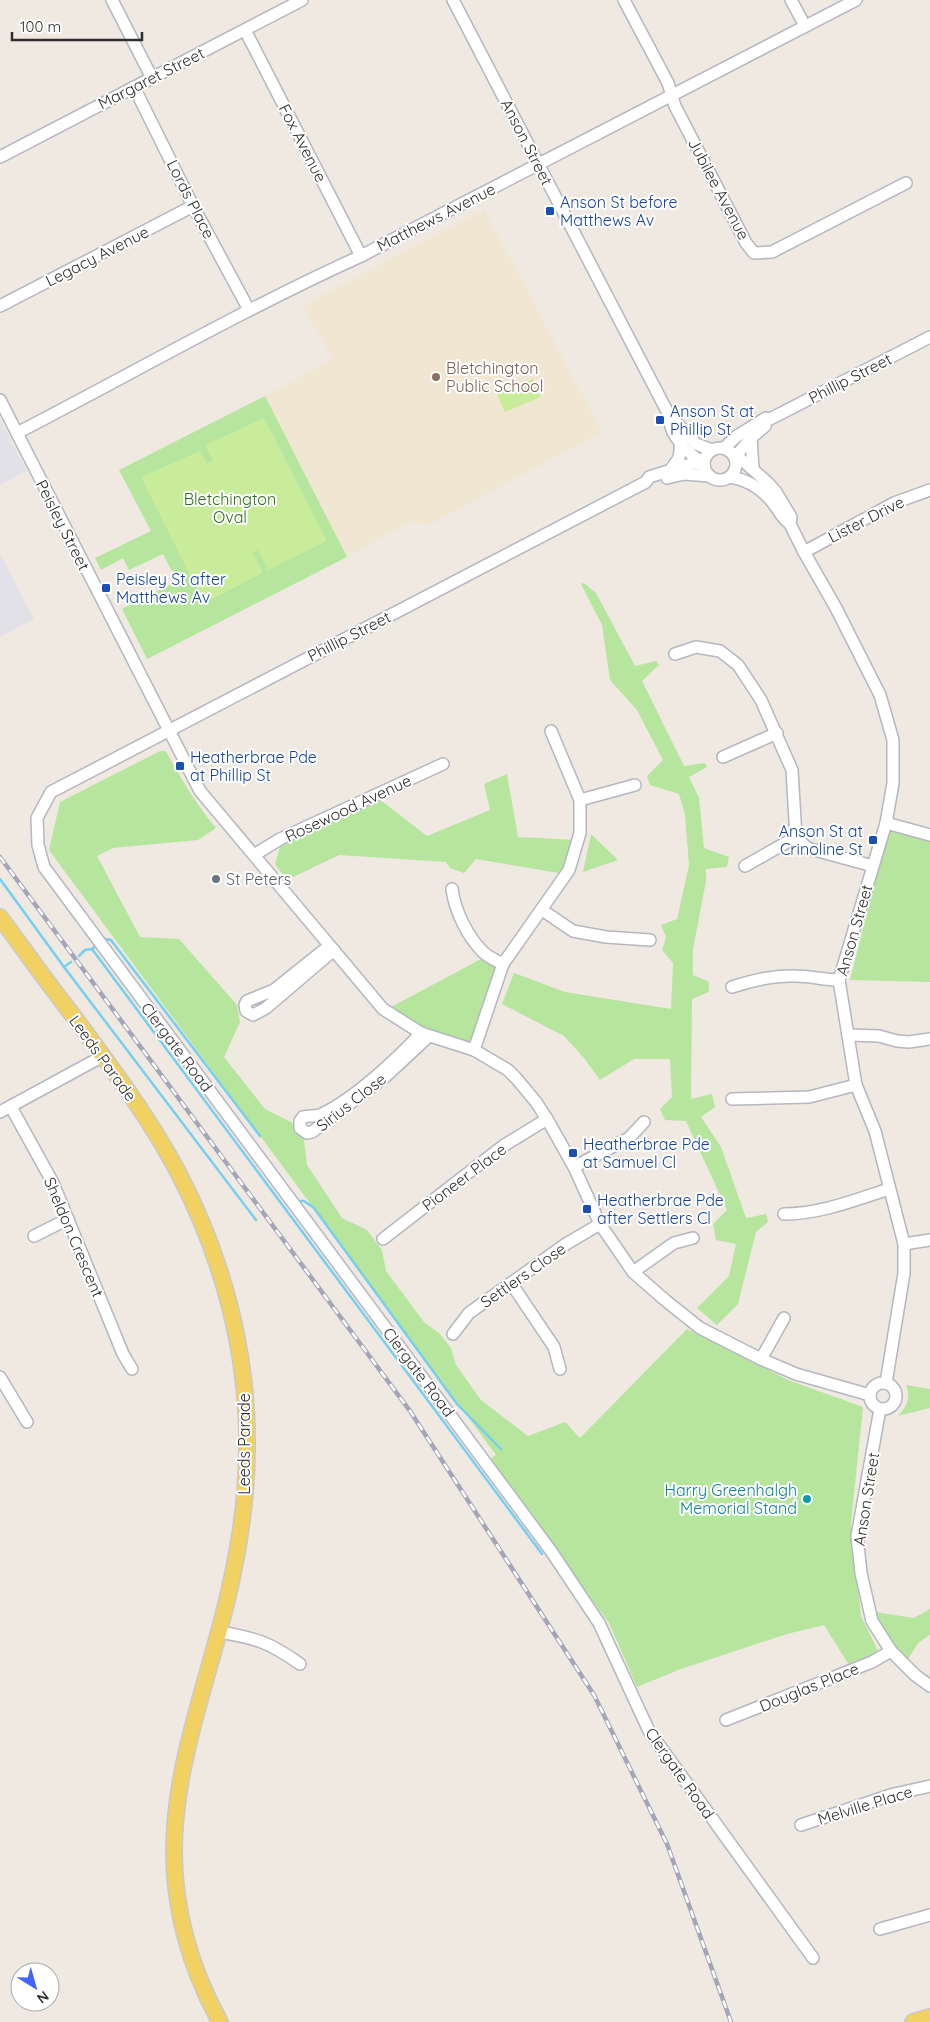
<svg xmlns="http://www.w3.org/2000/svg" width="930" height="2022" font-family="Quicksand,sans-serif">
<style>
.industrial{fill:#e3e1e8}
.education{fill:#f0e6d1}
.green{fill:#b6e59e}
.pitch{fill:#c9ec9a}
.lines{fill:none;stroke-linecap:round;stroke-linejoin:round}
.stream{stroke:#75cff0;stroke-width:2.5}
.minor-casing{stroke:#b4b7c1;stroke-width:14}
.major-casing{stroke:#c9c9c9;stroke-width:18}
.minor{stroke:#fff;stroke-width:11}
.major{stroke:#f2d163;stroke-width:15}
.rail-casing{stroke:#a3a6b8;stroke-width:4.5}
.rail{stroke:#fff;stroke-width:2.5;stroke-dasharray:8;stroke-linecap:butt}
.transit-dot{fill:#1a4fb4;stroke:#fff;stroke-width:2}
.education-dot{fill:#8d6e63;stroke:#fff;stroke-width:2}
.worship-dot{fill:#6b7280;stroke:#fff;stroke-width:2}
.culture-dot{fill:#0f9aa8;stroke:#fff;stroke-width:2}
.labels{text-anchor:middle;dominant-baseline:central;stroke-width:4;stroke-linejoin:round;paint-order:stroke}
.street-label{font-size:16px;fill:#2e2e2e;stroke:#fff}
.transit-label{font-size:16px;fill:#164399;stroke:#fff;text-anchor:start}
.education-label{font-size:16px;fill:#785e54;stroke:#fff;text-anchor:start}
.park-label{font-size:16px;fill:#2c6e1b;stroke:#fff}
.worship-label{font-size:16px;fill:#5b616d;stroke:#fff;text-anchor:start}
.culture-label{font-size:16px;fill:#0d838f;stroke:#fff;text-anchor:end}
</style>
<rect width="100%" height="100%" fill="#efe9e1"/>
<g class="industrial">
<path d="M0,420L27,471L0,485Z"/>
<path d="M0,554L34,619L0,637Z"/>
</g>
<path class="education" d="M484,209L602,432L429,525L412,521L347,557L265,396L333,359L303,306Z"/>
<g class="green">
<path d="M265,396L347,557L147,659L122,609L177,581L163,554L129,570L123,558L101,570L95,558L151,531L119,470Z"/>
<path d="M584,583L596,593L635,666L656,661L659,665L642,681L684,766L705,763L707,767L689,777L699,798L704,848L729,857L727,867L706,869V881L693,949V975L709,982V992L692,999L691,1099L712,1094L715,1107L701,1117L721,1147L746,1218L766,1214L768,1222L756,1232L738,1304L717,1325L697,1308L729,1276L736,1244L716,1240L713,1224L727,1210L686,1121L665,1120L660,1109L672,1097L670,1059H634L600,1080L584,1058L564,1036L502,1004L514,973L565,992L671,1009L673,963L662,950L666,937L661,925L677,919L689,865L685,815L679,794L650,785L647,776L663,760L637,710L610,680L602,625L581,584Z"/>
<path d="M160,751H166C181,779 196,804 216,828L198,840L113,848L97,856L140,937L179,939L237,1005L240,1022L224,1057L265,1109L291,1122L304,1140L307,1165L342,1218L367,1230L382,1250L386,1271L424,1322L440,1334L451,1348L456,1365L481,1400L528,1436L565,1422L580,1438L687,1329L788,1380L863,1407L851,1523L861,1616L879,1653L849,1665L824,1625L787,1634L681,1669L637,1687L609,1623L490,1459L496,1455L49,850L60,802Z"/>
<path d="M507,774L518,837L576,840L565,874L476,859L464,873L450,868L446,862L339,855L287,880L275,864L280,847L379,799L427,836L490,810L484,784Z"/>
<path d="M888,830L930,842V982L850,980Z"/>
<path d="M591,834L618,860L583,872Z"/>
<path d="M483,958L498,968L470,1044L427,1030L389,1008Z"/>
<path d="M906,1385L930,1389V1408L898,1416C907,1407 911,1397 906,1385Z"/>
<path d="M930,1609V1635L918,1643L907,1661L887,1637L875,1612L914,1618Z"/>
</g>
<g class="pitch">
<path d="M533,379L541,397L505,412L497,394Z"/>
<path d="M264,418L327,541L268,570L258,550L253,553L263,573L204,603L141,477L200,451L207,464L213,461L205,445Z"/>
</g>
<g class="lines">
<g class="stream">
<path d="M0,879L64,967L71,962"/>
<path d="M105,939L111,940L260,1136"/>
<path d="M92,949L542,1554"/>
<path d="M79,956L85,950L92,949L96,946"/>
<path d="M64,967L256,1220"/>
<path d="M299,1201H304L314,1208L457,1404L501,1449"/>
</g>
<defs>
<g id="minor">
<path d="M112,0L152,78"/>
<path d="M453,0L670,417C668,434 690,457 704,462"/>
<path d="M624,0L668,83L675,106L746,243L754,253L772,252L906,183"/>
<path d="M791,0L805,26"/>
<path d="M245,30L361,256"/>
<path d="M134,87L193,206L249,310"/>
<path d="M0,157L302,0"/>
<path d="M0,306L193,206"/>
<path d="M0,400L200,791L383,1009L421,1033L474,1050L508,1070L516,1078L536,1102L547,1119L574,1167L600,1224L633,1272L665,1300L700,1328L761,1359L796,1374L870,1395"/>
<path d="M672,418L696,444L712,450"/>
<path d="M17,433C131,374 244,309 361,256L856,0"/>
<path d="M751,438L753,469"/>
<circle cx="720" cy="464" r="16"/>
<path d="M724,448L737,436L766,418L770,419L930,337"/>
<path d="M735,457L751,438L765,426"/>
<path d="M736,460H742L768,483L776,492L791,517L790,524L804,552L836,608L880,695L893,740V783L886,823L839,980L856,1085L875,1131L904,1244V1273L886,1383"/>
<path d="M704,465L694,463L649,477L646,482L51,792L37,818L38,845L44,867L551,1551L599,1623L649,1731L813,1958"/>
<path d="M671,469L679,458L681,443"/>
<path d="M730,477C749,480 765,491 776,507C780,513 783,519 789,523"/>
<path d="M667,478L684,474L710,476"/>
<path d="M804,552L894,503L930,490"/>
<path d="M675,654L696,647L720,651L738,665L761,700L792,770L796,837L807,848L873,866"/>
<path d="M723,757L777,733"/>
<path d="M580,800L635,785"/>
<path d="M886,823L930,835"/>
<path d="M254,855L280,839L443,764"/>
<path d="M745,866L796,837"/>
<path d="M452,889C455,911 467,936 483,952C488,957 497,961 503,964"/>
<path d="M542,910L573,931L606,937L650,940"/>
<path d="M329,946L274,990L247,1001L245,1005L246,1011L253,1015L266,1008L334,950"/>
<path d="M732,987C753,980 774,975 796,976C811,976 824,980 839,980"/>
<path d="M421,1033C396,1060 355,1098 322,1114C316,1117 309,1115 303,1117L300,1121V1128L307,1133L312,1132L386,1076L429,1036"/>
<path d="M849,1035L879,1036L897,1041L909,1042L930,1039"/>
<path d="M474,1050L503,964L569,870L580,833V800L551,731"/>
<path d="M732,1099L809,1097L856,1085"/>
<path d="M11,1107L53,1183L123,1354L132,1369"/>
<path d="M0,1112L103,1056"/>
<path d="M574,1167L629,1138L644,1122"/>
<path d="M784,1214C820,1214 855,1200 889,1189"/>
<path d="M34,1236L68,1219"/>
<path d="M383,1239L503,1146L547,1119"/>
<path d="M904,1244L930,1240"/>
<path d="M633,1272L674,1243L693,1238"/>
<path d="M511,1283L554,1347L560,1369"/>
<path d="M453,1334L469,1313L566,1244L600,1224"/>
<path d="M761,1359L784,1318"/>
<path d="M0,1377L27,1422"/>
<circle cx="883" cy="1396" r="13"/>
<path d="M880,1409L857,1536L861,1573L872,1621L891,1651L915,1675L930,1686"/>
<path d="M219,1632C256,1638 269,1642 300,1664"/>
<path d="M726,1720L872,1662L891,1651"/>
<path d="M801,1825L894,1794L930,1786"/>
<path d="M880,1929L930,1915"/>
</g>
<g id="major">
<path d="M0,917C25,951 49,985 75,1018C111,1067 149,1117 178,1172C222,1256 248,1351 247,1447C247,1511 235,1574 218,1635C199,1705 174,1778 174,1851C174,1911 191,1969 220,2022"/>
<path d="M913,2022L930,2017"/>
</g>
</defs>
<use href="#minor" class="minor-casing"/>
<use href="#major" class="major-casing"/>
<use href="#minor" class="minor"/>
<use href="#major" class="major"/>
<defs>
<path id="rail" d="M0,857L410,1411L594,1695L667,1844L731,2022"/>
</defs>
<use href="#rail" class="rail-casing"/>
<use href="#rail" class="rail"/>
</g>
<g class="transit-dot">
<rect x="545" y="206" width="10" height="10" rx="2.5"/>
<rect x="655" y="415" width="10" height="10" rx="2.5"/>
<rect x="101" y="583" width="10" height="10" rx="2.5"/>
<rect x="175" y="761" width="10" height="10" rx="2.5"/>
<rect x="868" y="835" width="10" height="10" rx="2.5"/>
<rect x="568" y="1148" width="10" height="10" rx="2.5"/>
<rect x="582" y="1204" width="10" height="10" rx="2.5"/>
</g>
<circle class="education-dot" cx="436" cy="377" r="5"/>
<circle class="worship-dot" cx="216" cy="879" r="5"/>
<circle class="culture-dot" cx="807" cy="1499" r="5"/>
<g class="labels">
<g class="street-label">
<text transform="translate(151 78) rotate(-27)">Margaret Street</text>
<text transform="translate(527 142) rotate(63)">Anson Street</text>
<text transform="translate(303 143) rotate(63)">Fox Avenue</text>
<text transform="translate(719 189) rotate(62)">Jubilee Avenue</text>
<text transform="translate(191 199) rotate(63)">Lords Place</text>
<text transform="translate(436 217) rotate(-27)">Matthews Avenue</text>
<text transform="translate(97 256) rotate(-27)">Legacy Avenue</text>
<text transform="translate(850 378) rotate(-27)">Phillip Street</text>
<text transform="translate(866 519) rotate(-27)">Lister Drive</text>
<text transform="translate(63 525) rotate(63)">Peisley Street</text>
<text transform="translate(349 636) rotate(-27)">Phillip Street</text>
<text transform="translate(348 808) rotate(-25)">Rosewood Avenue</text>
<text transform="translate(854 930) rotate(-74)">Anson Street</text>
<text transform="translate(177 1047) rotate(53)">Clergate Road</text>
<text transform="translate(103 1058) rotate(54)">Leeds Parade</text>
<text transform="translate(351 1102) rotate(-38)">Sirius Close</text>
<text transform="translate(464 1177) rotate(-37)">Pioneer Place</text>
<text transform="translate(74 1237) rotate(67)">Sheldon Crescent</text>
<text transform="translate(523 1275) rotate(-35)">Settlers Close</text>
<text transform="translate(419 1372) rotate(53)">Clergate Road</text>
<text transform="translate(244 1444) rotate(-90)">Leeds Parade</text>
<text transform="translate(866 1499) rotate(-81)">Anson Street</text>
<text transform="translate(809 1687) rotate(-22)">Douglas Place</text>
<text transform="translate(680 1773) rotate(55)">Clergate Road</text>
<text transform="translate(865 1805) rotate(-17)">Melville Place</text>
</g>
<g class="transit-label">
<text x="560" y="202">Anson St before<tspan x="560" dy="18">Matthews Av</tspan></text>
<text x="670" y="411">Anson St at<tspan x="670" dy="18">Phillip St</tspan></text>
<text x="116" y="579">Peisley St after<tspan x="116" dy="18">Matthews Av</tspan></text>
<text x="190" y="757">Heatherbrae Pde<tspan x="190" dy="18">at Phillip St</tspan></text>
<text x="863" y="831" text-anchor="end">Anson St at<tspan x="863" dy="18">Crinoline St</tspan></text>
<text x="583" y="1144">Heatherbrae Pde<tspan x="583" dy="18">at Samuel Cl</tspan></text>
<text x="597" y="1200">Heatherbrae Pde<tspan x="597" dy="18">after Settlers Cl</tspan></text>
</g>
<g class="education-label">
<text x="446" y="368">Bletchington<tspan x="446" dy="18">Public School</tspan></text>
</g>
<g class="park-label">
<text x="230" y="499">Bletchington<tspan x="230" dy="18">Oval</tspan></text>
</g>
<g class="worship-label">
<text x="226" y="879">St Peters</text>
</g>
<g class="culture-label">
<text x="797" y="1490">Harry Greenhalgh<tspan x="797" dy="18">Memorial Stand</tspan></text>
</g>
</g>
<g transform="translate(35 1987) rotate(143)"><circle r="24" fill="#ffffff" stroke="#ababab"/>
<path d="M0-4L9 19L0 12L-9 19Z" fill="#4264fb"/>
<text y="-8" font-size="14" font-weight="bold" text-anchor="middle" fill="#2e2e2e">N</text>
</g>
<path d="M12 32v8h130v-8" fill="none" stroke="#2e2e2e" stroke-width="2.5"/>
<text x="20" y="32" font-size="15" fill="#2e2e2e" stroke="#ffffff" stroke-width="4" paint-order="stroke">100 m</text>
</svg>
